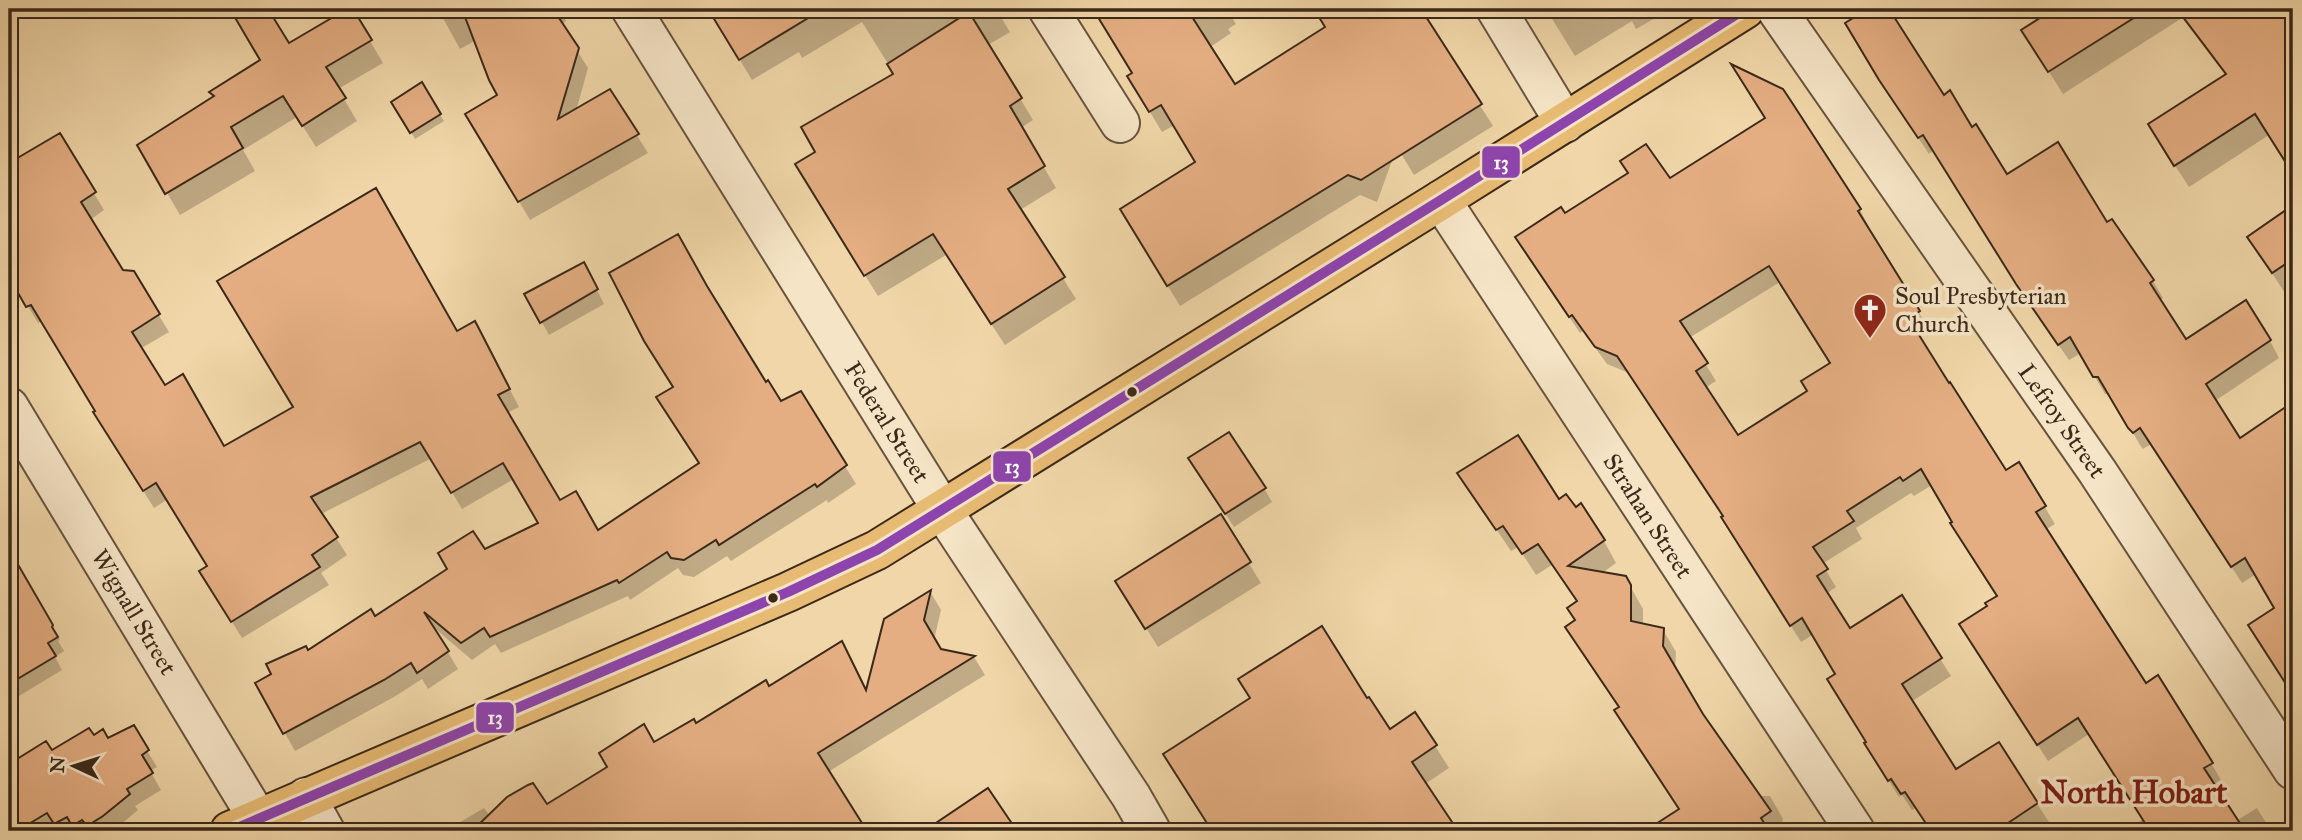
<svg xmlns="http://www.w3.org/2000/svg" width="2302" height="840" font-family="'IM FELL Great Primer',serif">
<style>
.shadow{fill:#0003;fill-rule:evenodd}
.building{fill:#e4ae82;stroke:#3b291a;stroke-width:2;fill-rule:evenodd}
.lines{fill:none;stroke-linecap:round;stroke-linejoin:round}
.minor-casing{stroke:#68543e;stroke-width:42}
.major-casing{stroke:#3b291a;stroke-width:42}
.minor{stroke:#f5e4c6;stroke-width:38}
.major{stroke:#e8bb74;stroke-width:38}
.bus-1-casing{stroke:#f5e4c6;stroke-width:16}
.bus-1{stroke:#8e44ad;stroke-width:10}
.bus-dot{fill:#3b291a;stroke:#f5e4c6;stroke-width:2.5}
.labels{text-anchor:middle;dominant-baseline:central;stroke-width:7;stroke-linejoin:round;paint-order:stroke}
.poi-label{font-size:24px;fill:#3b291a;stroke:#f5e4c6;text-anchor:start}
.street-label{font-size:24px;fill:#3b291a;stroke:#f5e4c6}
.district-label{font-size:32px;font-weight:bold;fill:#7a1f14;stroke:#f5e4c6}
.line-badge{stroke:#f5e4c6;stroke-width:2.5}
.badge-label{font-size:19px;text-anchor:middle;font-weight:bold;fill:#fff}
</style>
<rect width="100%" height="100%" fill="#f0d6a8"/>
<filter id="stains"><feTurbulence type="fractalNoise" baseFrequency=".00286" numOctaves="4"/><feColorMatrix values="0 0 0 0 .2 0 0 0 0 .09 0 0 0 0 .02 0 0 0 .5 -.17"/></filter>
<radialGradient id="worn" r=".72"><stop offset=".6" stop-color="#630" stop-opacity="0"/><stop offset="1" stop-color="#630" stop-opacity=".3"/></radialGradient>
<g class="shadow">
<path d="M231,9H265L288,46L351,9L383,63L338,89L357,121L316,147L297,117L243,150L255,171L180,215L139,145L214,98L211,93L262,61Z"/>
<path d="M438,9H559L566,21L561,25L588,68L576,111L609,91L648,153L530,220L467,114L500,95L476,40L460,49Z"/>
<path d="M709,9H996L1010,32L988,45L1033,120L1021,128L1056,188L1020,210L1076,299L1005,345L946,255L878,296L809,186L817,152L895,75L862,22L802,58L799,52L752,80Z"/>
<path d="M1086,9H1232L1228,11L1236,24L1228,29L1231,33L1209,48L1234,87L1327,28L1320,16L1331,9H1419L1493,126L1414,175L1397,147L1377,202L1360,195L1180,306L1134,231L1197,163L1175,125L1162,132L1129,77L1134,74L1097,13L1091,16Z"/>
<path d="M1546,9H1671L1636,29L1632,21L1575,56Z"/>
<path d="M1872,9H1887L1943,97L1972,129L2007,177L2107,224L2111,221L2153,281L2163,298L2159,300L2186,342L2246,303L2270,341L2279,358L2215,401L2239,440L2293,516V523L2287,528L2293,537V693L2260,643L2277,608L2256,574L2242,583L2151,444L2143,449L2140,445L2110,393L2105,394L2081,353L2069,360L2028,301L1934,150L1929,154L1891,97L1848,24Z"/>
<path d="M2057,9H2293V173L2269,135L2189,187L2163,147L2226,76L2182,18L2063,94L2023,30Z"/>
<path d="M421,85L444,121L415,139L394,102Z"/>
<path d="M9,97L17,111L9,116Z"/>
<path d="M1789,102L1860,210L1869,227L1867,229L1929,329L1918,336L2006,473L2019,464L2055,524L2045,530L2145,685L2211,763L2221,780L2213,785L2236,821L2257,808L2271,831H2125L2143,819L2089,734L2048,761L1971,641L1989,607L1999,597L1932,485L1914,496L1911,493L1856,528L1862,539L1822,564L1836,587L1826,594L1850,630L1901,597L1951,676L1911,702L1956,771L1998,744L2055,831H1931L1916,808L1912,810L1902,795L1899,797L1876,760L1837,675L1814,634L1801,642L1733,535L1724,517L1629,373L1607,364L1583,331L1580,333L1527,254L1564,215L1670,181ZM1780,282L1832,364L1809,392L1737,437L1705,388L1716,381L1689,338Z"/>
<path d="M59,135L104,210L90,220L122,272L133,273L169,332L140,349L164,388L224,448L456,333L484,340L519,407L507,413L560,503L598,532L701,465L765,384L781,403L800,393L856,484L828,503L827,500L731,561L727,556L694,577L683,575L678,568L630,600L628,596L501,653L495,644L472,660L432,626L458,669L428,689L422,679L394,697L295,751L257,684L308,652L374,618L484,551L540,524L514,479L462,509L432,458L321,514L347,555L321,573L329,585L242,638L211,588L209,566L168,499L154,508L105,430L42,321L38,323L9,274V165Z"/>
<path d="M2293,207V290L2286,295L2249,237Z"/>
<path d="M591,278L604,304L549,335L527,295Z"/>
<path d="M1199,473L1264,488L1272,502L1234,527Z"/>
<path d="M1459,474L1558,501L1604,541L1616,563L1601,574L1630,586L1643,609V625L1663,630L1676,652L1675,670L1702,715L1758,796H1770L1783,819L1780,831H1648L1680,810L1620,708L1567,627L1577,621L1578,603L1552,565L1536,575L1518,547L1511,551Z"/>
<path d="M1220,517L1261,583L1158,647L1129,601Z"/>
<path d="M9,553L60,640L58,641L64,651L55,657L62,670L9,702Z"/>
<path d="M931,593L941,610L934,640L940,650L974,657L985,675L828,772L864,830L863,831H445L484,808L490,816L546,806L654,745L768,688L842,643L868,693L885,620Z"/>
<path d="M1366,700L1389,731L1415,714L1449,768L1425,784L1455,831H1213L1178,776Z"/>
<path d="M133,728L157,767L150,771L161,790L135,806L138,810L113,831H60L58,828L53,831H9V766L46,744L51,753L93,738L107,740Z"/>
</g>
<g class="building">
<path d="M230,9H268L289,43L347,9H353L372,40L326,67L346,98L302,126L283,96L231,127L243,148L165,194L137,145L214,96L209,92L260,60Z"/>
<path d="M462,9H553L579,48L558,119L610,89L639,134L518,202L465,114L497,95L489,80Z"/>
<path d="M708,9H823L739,60Z"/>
<path d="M1093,9H1187L1235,84L1325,27L1314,9H1421L1482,104L1361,180L1348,175L1167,286L1120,209L1195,162L1161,105L1149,112L1127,76L1132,73Z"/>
<path d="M1868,9H1889L1944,95L1950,90L1972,127L1976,124L2007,174L2058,142L2107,222L2112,219L2154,280L2150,283L2186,339L2246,300L2271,340L2206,384L2240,438L2293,402V695L2248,625L2274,608L2245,558L2231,567L2140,428L2133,433L2128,428L2098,377H2093L2070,337L2058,345L2016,284L1923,135L1918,138L1879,80L1845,23Z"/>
<path d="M2054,9H2148L2048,72L2021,30Z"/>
<path d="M2177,9H2293V174L2255,114L2174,166L2148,124L2226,74Z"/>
<path d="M969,12L1022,98L1010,106L1045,166L1008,189L1065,277L991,324L933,234L864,276L795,164L815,152L801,127L893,74L887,64Z"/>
<path d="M1731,64L1783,89L1791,101L1861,209L1858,211L1920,311L1909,319L1949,383L1950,382L2006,470L2019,462L2046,506L2036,512L2146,683L2158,675L2213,763L2204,768L2245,831H2150L2078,718L2037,745L1959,624L1987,606L1985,603L1997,596L1950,523L1952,522L1921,469L1903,481L1900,477L1847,511L1854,521L1813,547L1828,569L1817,576L1850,628L1902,595L1942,658L1902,684L1956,769L1999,742L2038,803L1996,831H1931L1905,792L1901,794L1891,779L1888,781L1864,743L1866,742L1827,679L1835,674L1802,618L1790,626L1721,517L1723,516L1617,356L1595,347L1572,315L1569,317L1515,237L1561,207L1565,213L1628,173L1620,161L1646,144L1670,178L1765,118ZM1769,266L1830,363L1801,381L1807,391L1738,435L1696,371L1708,363L1680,321Z"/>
<path d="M422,82L441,114L410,133L391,102Z"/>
<path d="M60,133L96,192L81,202L123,270L134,271L160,314L132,332L165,385L183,374L224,446L293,407L217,281L376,188L457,331L475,321L510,389L498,395L560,500L576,491L598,530L699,463L656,397L673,387L644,341L609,273L678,234L707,286L766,382L768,380L781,401L801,391L847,465L817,487L815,484L719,545L716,540L684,560L671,558L667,552L619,583L617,580L490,637L484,628L461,643L424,612L449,651L417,673L411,663L384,680L283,734L255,683L271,674L266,664L306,646L308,650L371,609L375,616L447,569L438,553L473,531L485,549L538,523L503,463L451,493L420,442L311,497L338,537L312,555L320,567L231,622L199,571L207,566L156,483L143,491L93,412L95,411L31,305L26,307L9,277V163Z"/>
<path d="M2293,205V259L2272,273L2247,237Z"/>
<path d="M584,262L598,289L540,323L524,294Z"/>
<path d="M1229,432L1266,488L1225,514L1188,458Z"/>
<path d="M1518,435L1559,499L1566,494L1576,507L1581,503L1605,540L1568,566L1626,576L1631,585V621L1664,628L1663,646L1703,714L1771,811L1761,818L1769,831H1645L1679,809L1614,710L1619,707L1565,627L1575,620L1567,608L1577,601L1538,544L1522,554L1503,526L1496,530L1457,473Z"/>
<path d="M1221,514L1251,562L1145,629L1115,581Z"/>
<path d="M9,549L53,625L52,627L58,637L48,643L56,656L9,684Z"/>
<path d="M931,590L924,620L941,649L975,656L818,753L867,831H472L507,797L528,785L533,783L547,804L607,767L599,753L644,724L654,742L694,719L696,723L766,680L769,686L842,641L866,690L884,619Z"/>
<path d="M1322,626L1367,698L1369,697L1390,729L1415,712L1437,745L1412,762L1458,831H1212L1163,754L1250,698L1238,679Z"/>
<path d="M134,725L149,750L142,755L153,773L127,789L130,794L103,816L87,826L82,820L72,826L67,817L54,824L47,813L17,831H9V764L46,741L52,750L89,728L94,735L103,729L108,738Z"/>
<path d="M988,788L1017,831H924Z"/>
</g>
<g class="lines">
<defs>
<g id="minor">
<path d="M631,9L943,511L1131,796L1151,831"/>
<path d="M1048,9L1120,123"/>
<path d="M1496,9L1565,123"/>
<path d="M1776,9L2097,471L2293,770"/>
<path d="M1441,200L1855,831"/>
<path d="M9,407L258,819"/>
<path d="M306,797L325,831"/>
</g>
<path id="major" d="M230,831L788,592L877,550L1441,200L1745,9"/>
</defs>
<use href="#minor" class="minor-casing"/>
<use href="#major" class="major-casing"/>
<use href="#minor" class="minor"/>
<use href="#major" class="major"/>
<defs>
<path id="bus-1" d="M230,831L788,592L877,550L1441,200L1745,9"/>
</defs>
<use href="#bus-1" class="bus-1-casing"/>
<use href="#bus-1" class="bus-1"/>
</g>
<defs>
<symbol id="church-pin" viewBox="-11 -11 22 30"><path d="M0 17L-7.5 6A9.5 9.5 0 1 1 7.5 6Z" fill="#8f2418" stroke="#f5e4c6"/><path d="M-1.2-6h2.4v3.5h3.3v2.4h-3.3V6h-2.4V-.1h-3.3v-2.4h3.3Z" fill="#fff"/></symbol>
</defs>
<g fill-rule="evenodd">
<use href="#church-pin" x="1851" y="291" width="38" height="52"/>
</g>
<g class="bus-dot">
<circle cx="1132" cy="392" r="6"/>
<circle cx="773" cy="598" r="6"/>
</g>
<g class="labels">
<g class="poi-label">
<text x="1895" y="296">Soul Presbyterian<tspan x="1895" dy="28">Church</tspan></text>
</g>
<g class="street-label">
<text transform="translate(2062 421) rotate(55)">Lefroy Street</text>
<text transform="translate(887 422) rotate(58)">Federal Street</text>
<text transform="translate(1648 516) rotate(57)">Strahan Street</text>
<text transform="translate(134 612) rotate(59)">Wignall Street</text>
</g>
<g class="district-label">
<text x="2134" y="792">North Hobart</text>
</g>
</g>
<g class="line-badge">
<rect x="1481" y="145" width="40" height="34" rx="7" fill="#8e44ad"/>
<rect x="992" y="450" width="40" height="33" rx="7" fill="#8e44ad"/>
<rect x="475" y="701" width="40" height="33" rx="7" fill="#8e44ad"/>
</g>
<g class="badge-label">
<text x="1501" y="169">13</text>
<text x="1012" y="473">13</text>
<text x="495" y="724">13</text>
</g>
<rect width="2302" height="840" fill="none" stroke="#f0d6a8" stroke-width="35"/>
<rect x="10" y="10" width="2281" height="819" fill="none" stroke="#3b291a" stroke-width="3.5"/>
<rect x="18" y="18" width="2267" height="805" fill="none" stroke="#3b291a" stroke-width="2"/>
<g transform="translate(74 766) rotate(274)" stroke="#f5e4c6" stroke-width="5" paint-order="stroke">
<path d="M0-5L12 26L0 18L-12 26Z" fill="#3b291a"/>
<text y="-10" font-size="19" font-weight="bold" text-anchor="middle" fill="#3b291a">N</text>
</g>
<rect width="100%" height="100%" filter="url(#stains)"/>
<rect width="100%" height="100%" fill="url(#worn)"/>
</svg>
